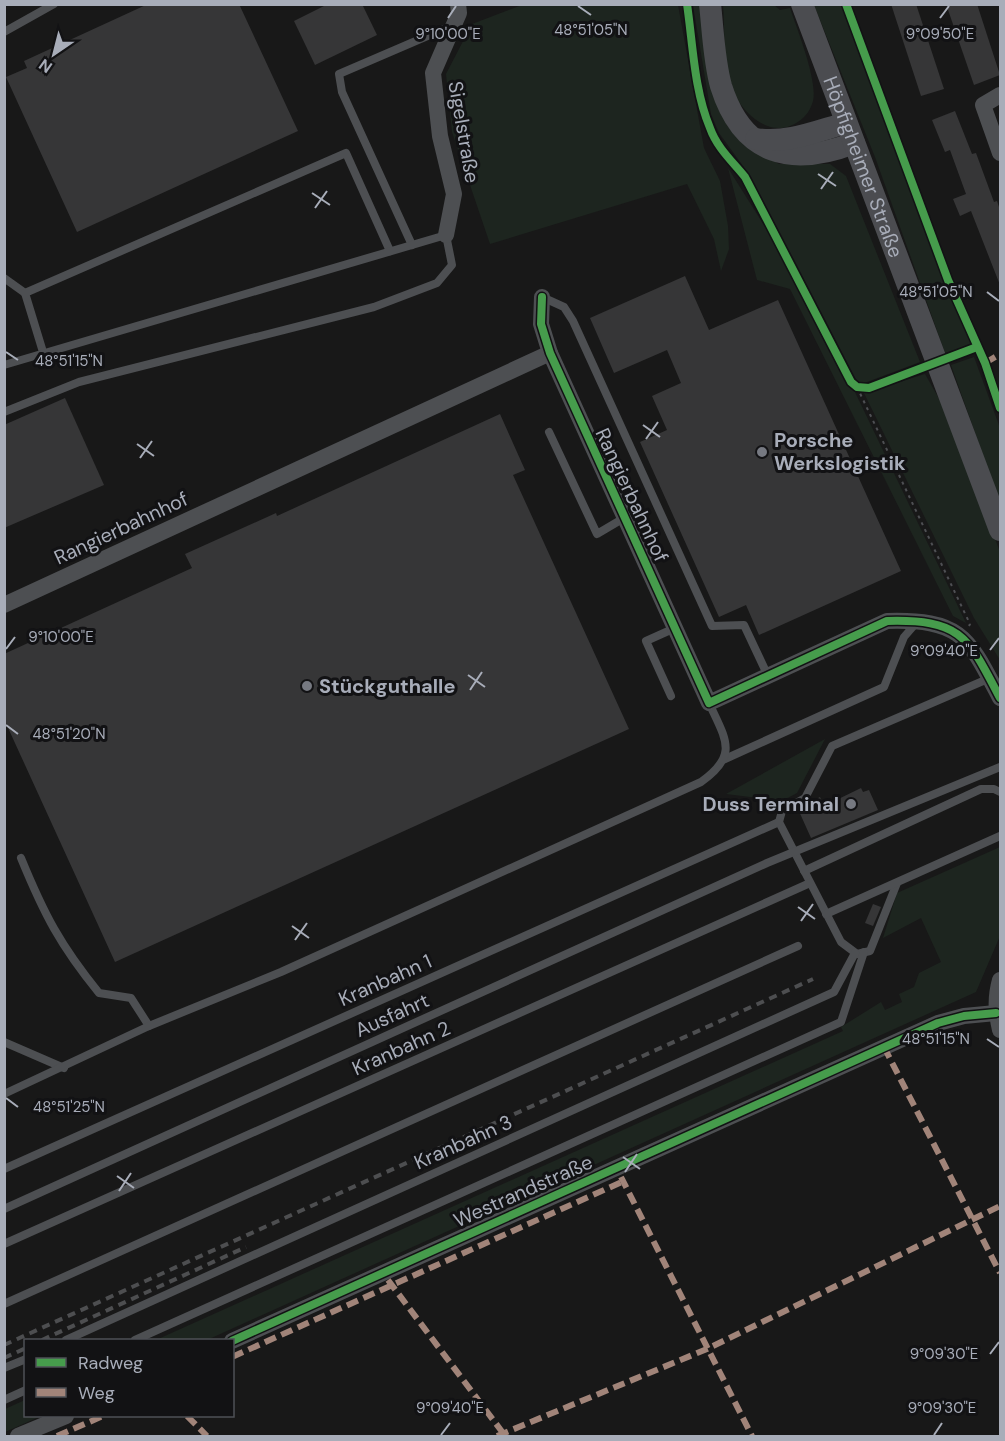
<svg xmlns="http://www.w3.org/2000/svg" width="1005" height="1441" font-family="'DM Sans',sans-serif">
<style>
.green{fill:#1d251f}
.building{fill:#363637}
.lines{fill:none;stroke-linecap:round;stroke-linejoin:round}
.path{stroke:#4e4f53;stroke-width:2;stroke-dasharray:3 4.5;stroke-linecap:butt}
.lane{stroke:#4d4f52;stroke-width:8}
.street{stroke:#4d4f52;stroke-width:16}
.secondary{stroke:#4b4c50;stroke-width:22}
.rail{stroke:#4d4e50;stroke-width:4;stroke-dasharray:8 6;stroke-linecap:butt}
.quiet{stroke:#a18479;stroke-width:6;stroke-dasharray:12 6;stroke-linecap:butt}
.cycleway-casing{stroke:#121214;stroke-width:11}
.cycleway{stroke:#469c4c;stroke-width:8}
.ticks{fill:none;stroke:#a8adb9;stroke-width:2}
.poi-dot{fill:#767981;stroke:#121214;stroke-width:2}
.labels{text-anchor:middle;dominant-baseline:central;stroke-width:6;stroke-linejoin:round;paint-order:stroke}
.street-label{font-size:20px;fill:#a8adb9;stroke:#121214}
.poi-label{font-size:20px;font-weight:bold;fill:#a8adb9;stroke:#121214;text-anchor:start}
.ticks-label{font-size:15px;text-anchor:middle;fill:#a8adb9;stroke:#121214;stroke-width:6;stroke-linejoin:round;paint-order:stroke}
</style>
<rect width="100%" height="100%" fill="#181818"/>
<g class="green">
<path d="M522,5H678L704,148L720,181L728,226L729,249L721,271L714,239L687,184L490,244L452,132L446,74L472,24Z"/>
<path d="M693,5H703L727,125L743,144L779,164H830L846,176L920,362L859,385L751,177L719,133L711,114Z"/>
<path d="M723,5H774L780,10L790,8C797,29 818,81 813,101C810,113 801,122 790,126C762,137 733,102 728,78C723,54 725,28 723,5Z"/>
<path d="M814,5H842L896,153L972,344L945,353L875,157Z"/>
<path d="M728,168L767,230L847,385L854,390L966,623L953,616L790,289L757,280Z"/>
<path d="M974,357L1000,428V503L951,365Z"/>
<path d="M925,374L950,418L1000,552V660L974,618L864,393Z"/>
<path d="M825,739L797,793L782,801L726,794Z"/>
<path d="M1000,847V936L976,992L207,1340H156L843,1031L841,1027L881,1002L885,1010L902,1002L899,994L914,987L919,973L941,962L921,918L883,938L897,893Z"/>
<path d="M25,1400L26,1416H41L5,1432V1409Z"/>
</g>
<g class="building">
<path d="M148,4H239L298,131L77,232L6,77L27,68L24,61Z"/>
<path d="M328,4H362L377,35L315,65L294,21Z"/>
<path d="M891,4H916L944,89L921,96Z"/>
<path d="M946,4H977L1000,75L974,85Z"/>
<path d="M955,111L972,154L976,153L994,202L997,201L1000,210V285L971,211L960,216L953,199L966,194L950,150L945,152L932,120Z"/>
<path d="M685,276L709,330L778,300L901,571L759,635L746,605L719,617L640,442L667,430L652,396L681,383L667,350L614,373L590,318Z"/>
<path d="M65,398L104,485L4,528V425Z"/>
<path d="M500,414L525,470L513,475L629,729L115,962L4,719V654L192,568L185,554L276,513L277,516Z"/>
<path d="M861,788L863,792L869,790L878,810L811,838L798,809L820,797L824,806Z"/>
<path d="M873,904L881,907L873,926L865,923Z"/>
</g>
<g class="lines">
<path class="path" d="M857,387L970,624L969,626"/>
<g class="lane">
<path d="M4,32L54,4"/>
<path d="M412,245L342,92L339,74L453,25"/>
<path d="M4,278L25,293"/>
<path d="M542,297L564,307L573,321L712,626L744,625L768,676"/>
<path d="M43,352L25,293L346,153L390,251"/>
<path d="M4,365L446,235L452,265L437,283L374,307L79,382L4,412"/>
<path d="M549,432L597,534L624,518"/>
<path d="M671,696L646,641L675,628"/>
<path d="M725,759L884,687L904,637L917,622"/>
<path d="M21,858C44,914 60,945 99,993L131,998L149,1026"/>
<path d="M804,871L981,789H994L1000,792"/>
<path d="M897,883L870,951L857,954L841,942L779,822L782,811L805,798L832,746L990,678"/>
<path d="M826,914L1000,836"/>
<path d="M4,1042L64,1068"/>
<path d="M4,1094L149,1026L281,972L701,782C739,755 726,740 709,703"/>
<path d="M4,1169L779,822"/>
<path d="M4,1209L767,863L1000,767"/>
<path d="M4,1244L810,883"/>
<path d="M4,1304L798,946"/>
<path d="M66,1340L834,992L855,953"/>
<path d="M135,1340L841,1022L864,952"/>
<path d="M4,1368L26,1359"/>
<path d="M4,1400L26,1390"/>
</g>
<g class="street">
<path d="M1000,95L983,105L1000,153"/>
<path d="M446,235L454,194L440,136L433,73L459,13L458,4"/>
<path d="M542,297L541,324L550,353L709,703L887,621C962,619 968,637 1000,698"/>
<path d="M4,605L550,353"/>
<path d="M1000,980C995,998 996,1012 1000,1030"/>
<path d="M232,1341L938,1023L964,1016L996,1013"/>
<path d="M18,1436L66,1416"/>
</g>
<g class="secondary">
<path d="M710,4C713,31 714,61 721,86C743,156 792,167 854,143"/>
<path id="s1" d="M802,4L1000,530"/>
<path d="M756,139C787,144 817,131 846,123"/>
</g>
<g class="rail">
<path d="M42,1340L246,1247"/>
<path d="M4,1345L813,979"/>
<path d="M4,1358L26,1348"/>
</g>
<g class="quiet">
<path d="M985,363L1000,354"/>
<path d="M884,1047L1000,1273"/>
<path d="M621,1177L752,1436"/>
<path d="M388,1280L503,1433"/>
<path d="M232,1357L624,1181"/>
<path d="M187,1416L207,1436"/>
<path d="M57,1436L103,1416"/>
<path d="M497,1436L707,1349L1000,1206"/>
</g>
<defs>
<g id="cycleway">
<path d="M687,4C693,45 694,90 710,128C717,148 733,162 745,177L851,382L857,387L869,388L977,347"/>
<path d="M846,4L948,280L985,363L1000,408"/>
<path d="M542,297L541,324L550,353L709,703L887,621C962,619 968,637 1000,698"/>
<path d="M232,1341L938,1023L964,1016L996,1013"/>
</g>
</defs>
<use href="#cycleway" class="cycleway-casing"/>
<use href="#cycleway" class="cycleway"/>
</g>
<path class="ticks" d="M578,6L591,15M448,18L456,6M940,18L949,6M818,174L836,186M821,189L833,172M312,193L330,205M315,208L327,191M987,292L999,301M6,352L18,360M643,425L660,437M646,439L658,422M137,444L154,456M140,458L152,441M6,649L15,637M990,650L999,638M468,675L485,687M470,690L482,672M6,725L18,734M798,907L815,919M801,921L813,904M292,926L309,938M295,940L307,923M987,1039L999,1047M6,1098L18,1107M623,1157L640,1169M625,1172L637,1154M117,1176L134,1188M119,1191L131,1173M990,1354L999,1342M441,1435L450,1423M934,1435L942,1423"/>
<g class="poi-dot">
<circle cx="762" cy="452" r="6"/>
<circle cx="307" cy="686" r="6"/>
<circle cx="851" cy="804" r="6"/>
</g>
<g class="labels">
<g class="street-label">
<text transform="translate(464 132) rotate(80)">Sigelstraße</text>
<text stroke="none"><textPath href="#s1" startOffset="174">Höpfigheimer Straße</textPath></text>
<text transform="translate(632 495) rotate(65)">Rangierbahnhof</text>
<text transform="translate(121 528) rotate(-25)">Rangierbahnhof</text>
<text transform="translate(385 980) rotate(-24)">Kranbahn 1</text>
<text transform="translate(392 1015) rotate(-24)">Ausfahrt</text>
<text transform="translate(401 1048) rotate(-24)">Kranbahn 2</text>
<text transform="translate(463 1142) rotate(-24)">Kranbahn 3</text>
<text transform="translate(523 1191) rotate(-24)">Westrandstraße</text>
</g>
<g class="poi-label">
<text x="774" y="440">Porsche<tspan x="774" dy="23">Werkslogistik</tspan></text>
<text x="319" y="686">Stückguthalle</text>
<text x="839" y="804" text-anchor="end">Duss Terminal</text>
</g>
</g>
<g class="ticks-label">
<text x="591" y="35">48°51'05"N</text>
<text x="448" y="39">9°10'00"E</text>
<text x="940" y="39">9°09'50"E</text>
<text x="936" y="297">48°51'05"N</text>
<text x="69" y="366">48°51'15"N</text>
<text x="61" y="642">9°10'00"E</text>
<text x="944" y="656">9°09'40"E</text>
<text x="69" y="739">48°51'20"N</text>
<text x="936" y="1044">48°51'15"N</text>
<text x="69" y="1112">48°51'25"N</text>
<text x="944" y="1359">9°09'30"E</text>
<text x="450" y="1413">9°09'40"E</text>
<text x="942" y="1413">9°09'30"E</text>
</g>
<rect width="1005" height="1441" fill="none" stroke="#a8adb9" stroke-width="12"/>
<rect x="24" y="1339" width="210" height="78" fill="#121214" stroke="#4e5056" stroke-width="1.5"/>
<rect x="36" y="1358" width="30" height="9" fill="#469c4c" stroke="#4e5056" stroke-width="1.5"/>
<text x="78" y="1369" font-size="18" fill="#a8adb9">Radweg</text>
<rect x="36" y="1388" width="30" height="9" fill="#a18479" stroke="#4e5056" stroke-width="1.5"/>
<text x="78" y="1399" font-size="18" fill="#a8adb9">Weg</text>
<g transform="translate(54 54) rotate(215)" stroke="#121214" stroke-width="4.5" paint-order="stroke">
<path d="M0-4.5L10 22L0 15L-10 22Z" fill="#a8adb9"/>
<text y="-9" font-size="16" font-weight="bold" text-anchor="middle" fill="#a8adb9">N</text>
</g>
</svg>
